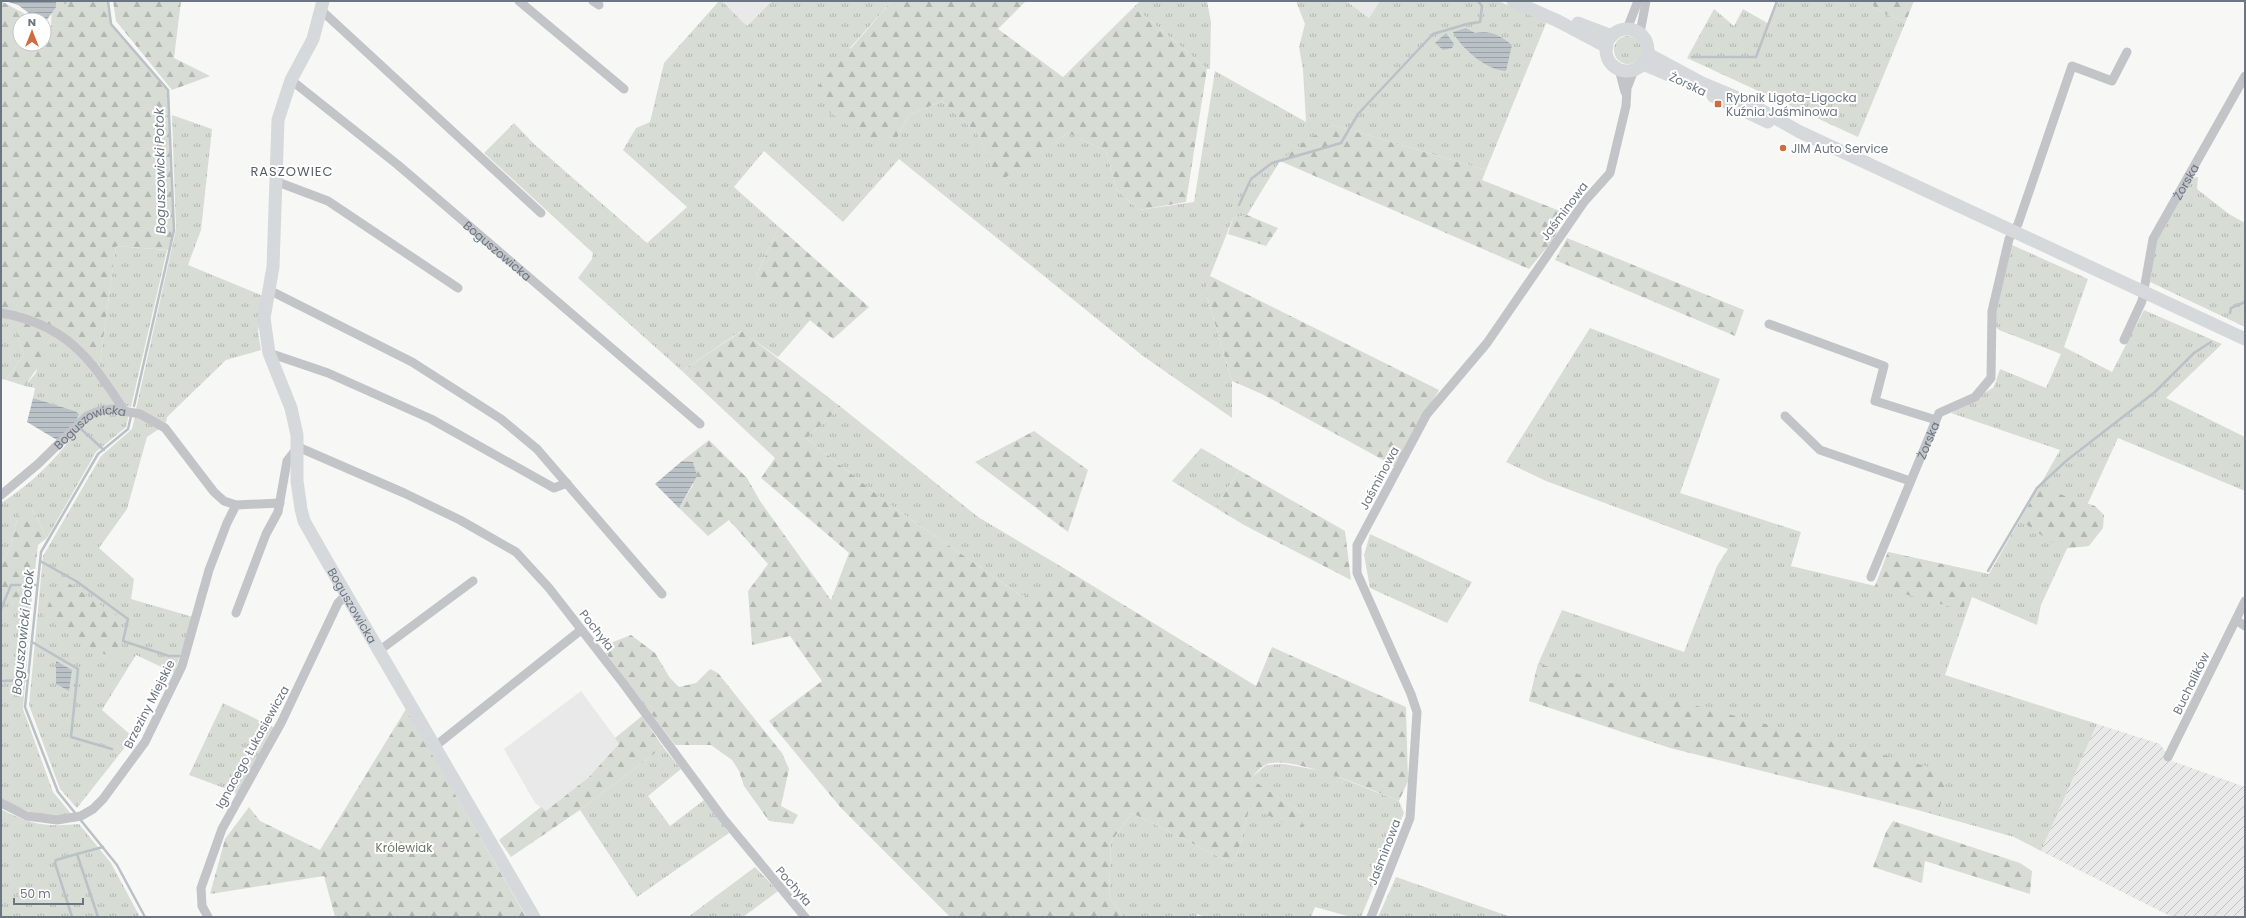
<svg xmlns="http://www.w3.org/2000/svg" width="2246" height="918" font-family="Poppins,sans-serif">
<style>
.built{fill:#e8e9e8}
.industrial{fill:url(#industrial-furrows)}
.grass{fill:url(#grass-tufts)}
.forest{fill:url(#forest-firs)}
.water{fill:url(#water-rules)}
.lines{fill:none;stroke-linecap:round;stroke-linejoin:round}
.stream{stroke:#bac2c7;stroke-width:2.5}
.street{stroke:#c2c4c8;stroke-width:9}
.secondary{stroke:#d5d9dc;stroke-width:13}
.poi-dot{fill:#cc6e41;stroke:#fff;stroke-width:1.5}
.labels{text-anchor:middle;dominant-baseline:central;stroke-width:4;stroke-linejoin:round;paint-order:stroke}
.street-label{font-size:12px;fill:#6b7682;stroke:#fff}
.poi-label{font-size:12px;fill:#6b7682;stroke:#fff;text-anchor:start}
.park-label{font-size:12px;fill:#6b7a69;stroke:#fff}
.water-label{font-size:13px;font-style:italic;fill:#67767e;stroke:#fff}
.neighbourhood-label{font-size:13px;letter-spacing:1px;fill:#585f68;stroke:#fff}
</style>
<defs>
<pattern id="industrial-furrows" width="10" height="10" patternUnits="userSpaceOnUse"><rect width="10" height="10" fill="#e8e9e8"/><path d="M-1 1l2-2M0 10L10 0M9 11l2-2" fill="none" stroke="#c0c1c1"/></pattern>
<pattern id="grass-tufts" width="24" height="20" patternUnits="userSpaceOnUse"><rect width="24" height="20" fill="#d7dcd5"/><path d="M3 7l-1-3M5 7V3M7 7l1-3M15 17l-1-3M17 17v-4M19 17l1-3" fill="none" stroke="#b2b7b2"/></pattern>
<pattern id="forest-firs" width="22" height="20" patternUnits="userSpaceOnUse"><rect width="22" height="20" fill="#d7dcd5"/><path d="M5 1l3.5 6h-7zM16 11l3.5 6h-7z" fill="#b2b7b2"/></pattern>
<pattern id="water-rules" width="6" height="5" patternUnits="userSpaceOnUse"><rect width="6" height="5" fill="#bac2c7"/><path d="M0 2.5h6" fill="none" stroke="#9ba2a7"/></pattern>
</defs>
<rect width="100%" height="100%" fill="#f7f8f5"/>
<g class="built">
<path d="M722,1H772L747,26Z"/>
<path d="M1346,1H1380L1369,18Z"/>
<path d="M581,691L620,744L589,777L546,811L535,803L504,749Z"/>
</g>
<path class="industrial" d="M2097,724L2160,744L2172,761L2245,787V917H2172L2041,851Z"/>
<g class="grass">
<path d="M719,1H722L747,26L772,1H892L850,48L897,138L909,115L942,101L977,133L998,182L1068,133L1106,151L1117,190L1139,210L1194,202L1215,71L1306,122L1303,70L1299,47L1305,24L1296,1H1346L1369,18L1380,1H1498L1547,21L1486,170L1333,125L1280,161L1247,215L1233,218L1210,276L1207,297L1232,381V418L1143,356L899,159L843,222L764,151L734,187L779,227L756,276L811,319L778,357L741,331L682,371L578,278L592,259L593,253L484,153L514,123L534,144L647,243L687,207L623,150L636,128L650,122L664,63Z"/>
<path d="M1140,1H1207L1211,22L1210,69H1207L1134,7Z"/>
<path d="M1778,1H1872L1874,8L1894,18L1906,21L1858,137L1687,58L1714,9L1734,26L1743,9L1769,24Z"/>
<circle cx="1628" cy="50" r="14"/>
<path d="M172,115L212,129L201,230L188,265L263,296L258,332L261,350L226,360L167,417L166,423L136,409L176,229Z"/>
<path d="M2198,177L2197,189L2229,214L2245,223V327L2150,282L2156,242L2192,178Z"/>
<path d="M2012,245L2088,279L2064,347L2112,372L2144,310L2222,344L2166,398L2245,437V491L2118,438L2041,605L2037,625L1972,597L1945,675L2097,724L2041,851L2014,837L1529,701L1538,664L1562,610L1684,652L1717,566L1728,549L1546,481L1506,462L1590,328L1720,379L1680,493L1801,532L1791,566L1875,586L1888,552L1989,574L2060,450L1951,413L1994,387L2000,369L2046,388L2061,354L1999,330L1992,323Z"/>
<path d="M116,246L167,250L131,407L126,406L99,369Z"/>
<path d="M1,316L16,320V331L24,355L6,380L1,379Z"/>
<path d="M45,328L80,353L115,402L116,406L76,421L75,411L33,398L35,388L25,386L36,373Z"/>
<path d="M841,407L978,517L1067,570L1040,600L1020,595L889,504L806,438Z"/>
<path d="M120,413L129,414L126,427L96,452L47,538L32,509L17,519L11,546L3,561H1V503C25,488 47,468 65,446C72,437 77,428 87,421C96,415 109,414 120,413Z"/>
<path d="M135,416L159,429L147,437L127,509L99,548L134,579L131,599L193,617L174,673L136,655L102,710L133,737L77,808L60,789L29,705L43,556L101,456L132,429Z"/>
<path d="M1201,448L1239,470L1216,508L1172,481Z"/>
<path d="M1370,534L1472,582L1447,623L1370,588L1364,555Z"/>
<path d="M1,586L6,590L14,606H31L23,709L53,792L73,816C40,816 31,814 1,799Z"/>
<path d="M223,703L275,728L236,795L235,792L189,775Z"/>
<path d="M663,747L681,769L648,796L670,826L704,800L729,833L637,897L580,810Z"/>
<path d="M1284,764L1323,771L1399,801L1404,813L1361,917H1351L1315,907L1311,917H1205L1197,914L1196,917H1124L1109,898L1111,842L1132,813L1231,863L1238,852L1250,806L1302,813L1250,779L1266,765Z"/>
<path d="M1,809C31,825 45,827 79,824L111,863L140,917H1Z"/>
<path d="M755,867L778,891L743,917H688Z"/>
<path d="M1396,877L1511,917H1378Z"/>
</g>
<g class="forest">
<path d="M1,1L36,20H20V44H44V25L51,28L52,1H108L111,24L168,90L174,230L169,250L116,246L99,369L45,329L44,358L25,386L6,380L24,355L16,331V320L1,312Z"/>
<path d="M113,1H181L174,58L210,76L172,90L116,21Z"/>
<path d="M892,1H1026L998,29L1063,77L1134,7L1207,69L1186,202L1139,210L1117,190L1106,151L1068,133L998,183L977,133L942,101L909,115L897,138L871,142L828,111L819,85Z"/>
<path d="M1872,1H1914L1906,21L1894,18L1874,8Z"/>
<path d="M1333,125L1486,170L1482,180L1565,213L1553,240L1529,269L1280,161L1305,141Z"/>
<path d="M1247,215L1278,228L1266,246L1228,234L1233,218Z"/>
<path d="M779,227L869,307L833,339L756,276Z"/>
<path d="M1567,238L1744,310L1735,336L1555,260Z"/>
<path d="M1210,276L1439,390L1396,467L1262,394L1232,381L1205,290Z"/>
<path d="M742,331L841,407L806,438L889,504L1020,595L1040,599L1067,570L1256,686L1272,647L1406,707L1408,781L1399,801C1372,790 1293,755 1267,764C1261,766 1254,775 1251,779L1302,813L1303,833L1250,806L1238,852L1231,863L1132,813L1111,842L1109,898L1124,917H950L841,808L769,721L822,681L790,636L752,645L748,591L768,564L729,520L708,536L679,508L693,485V463L682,461L709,440L747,478L760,501L831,600L849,553L761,478L775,458L682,371Z"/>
<path d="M1034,431L1088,470L1068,532L975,462Z"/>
<path d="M1239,470L1345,531L1351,580L1244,525L1216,508Z"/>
<path d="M2039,487L2095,506L2104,515L2103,528L2089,546L2061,549L2020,520Z"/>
<path d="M23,508L32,509L47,538L38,545L31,606H14L6,590L1,586V561H3L11,546L17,519Z"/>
<path d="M1888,552L1965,569L1967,598L1963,610L1875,586Z"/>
<path d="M61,578L120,618L118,643L121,661L90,648L43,616Z"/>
<path d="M631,635L655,653L670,678L679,687L696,683L710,669L718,673L782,753L789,769L781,806L798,815L793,824L769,821L744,786L739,771L732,760L711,745H675L605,652L613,642Z"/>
<path d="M1538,664L1948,772L1938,815L1670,748L1529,701Z"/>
<path d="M406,709L526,917H335L324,876L210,894L225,839L249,807L260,821L320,850Z"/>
<path d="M642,716L663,747L580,810L511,857L499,840L541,807L546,811L589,777L619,744L615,738Z"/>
<path d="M1893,821L2020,863L2032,871L2030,894L1925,861L1922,883L1873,867L1886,832Z"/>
</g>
<g class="water">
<path d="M5,1H56V7L44,24V20H38L18,5Z"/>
<path d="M1466,28L1475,33C1491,30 1500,35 1512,45L1506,71C1486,70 1461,48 1453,32Z"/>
<path d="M1446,33L1454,44L1452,48L1443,50L1435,43Z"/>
<path d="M33,398L75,411L79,414L76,421L57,440L27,422Z"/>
<path d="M682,461L693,462L697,476L679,508L655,484Z"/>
<path d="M56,661L72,670L69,691L56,684Z"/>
</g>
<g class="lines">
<g class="stream">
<path d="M65,1V3"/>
<path d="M108,1L111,24L168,90L174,230L134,406"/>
<path d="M1692,57H1756L1777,1"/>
<path d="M1239,205L1251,179L1272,163L1341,143L1358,114L1433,34L1467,24L1480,22L1482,6L1478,1"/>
<path d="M2230,313L2231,308L2245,302"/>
<path d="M80,428L104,450"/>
<path d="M40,561L76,581L128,619L123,641L169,656H180"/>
<path d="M1988,571L2037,488L2066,461L2155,392L2194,353L2211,342"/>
<path d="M1,609L11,585H37"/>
<path d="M32,642L78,669L71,737L112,749"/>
<path d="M1,681L28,680"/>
<path d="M76,814L58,792L25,707L41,552L98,454L128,429L131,416"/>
<path d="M79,818L117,865L145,917"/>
<path d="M72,917L55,863L56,860L77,854"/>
<path d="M98,917L77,854L103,847"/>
</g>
<g class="street">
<path d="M519,1L624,89"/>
<path d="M593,1L599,5"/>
<path d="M321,10L541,213"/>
<path d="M1627,29L1638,1"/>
<path d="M1640,33L1646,1"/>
<path d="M1619,69L1625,92"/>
<path id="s1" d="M291,80L398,165L700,424"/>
<path d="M275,181L328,201L458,288"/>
<path d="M269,290L412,362L501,419L537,449L662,594"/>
<path d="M1,313C65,324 90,357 123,409"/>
<path d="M1769,324L1884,366L1875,401L1936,420"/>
<path id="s2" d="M2124,340L2142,301L2153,239L2245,76"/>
<path d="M269,353L328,373L431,419L554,488L567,483"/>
<path d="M1785,416L1820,450L1910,481"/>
<path id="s3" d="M1,495L38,464L87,416L99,411L112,409L140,414L165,428L214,492L224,501L236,505L280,503"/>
<path id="s4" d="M1871,577L1939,413L1975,397L1991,378L1992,311L2009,239L2018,224L2072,66L2112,81L2127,52"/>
<path d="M236,613L266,534L278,512L287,461L298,447L404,493L460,520L516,552L549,588L623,683L722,817L805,917"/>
<path d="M2236,620L2245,626"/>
<path d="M380,650L473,581"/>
<path d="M434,747L581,630"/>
<path d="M2168,757L2245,601"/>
<path d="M1,803L27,816L57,820L81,816L93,809L103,799L145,742L182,666L209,570L227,523L236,505"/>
<path d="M208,917L202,906L201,888L222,829L281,723L338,603L346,595"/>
<path d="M1371,917L1410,818L1417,712L1411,694L1357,573V545L1427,414L1487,343L1584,202L1610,173L1626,106L1627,88L1634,70"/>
</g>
<g class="secondary">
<path id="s5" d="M323,1L313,39L291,80L278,120L273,267L264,318L269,353L291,408L297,435V481L301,509L304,521L325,558L534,917"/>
<path d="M1513,1L1558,21L1607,47"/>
<path d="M1578,23L1612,36"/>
<circle cx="1627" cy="50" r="21"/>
<path d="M1648,54L1702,83L1745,101L1800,132L2245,339"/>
<path d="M1643,64L1676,78"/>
<path d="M1713,96L1768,122"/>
</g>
</g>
<g class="poi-dot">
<rect x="1714" y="100" width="8" height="8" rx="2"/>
<circle cx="1783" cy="148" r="4"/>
</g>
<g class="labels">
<g class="street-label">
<text transform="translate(1688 84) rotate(25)">Żorska</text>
<text stroke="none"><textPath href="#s2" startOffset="172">Żorska</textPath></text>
<text transform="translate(1564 211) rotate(-53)">Jaśminowa</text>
<text stroke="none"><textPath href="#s1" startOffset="268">Boguszowicka</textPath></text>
<text stroke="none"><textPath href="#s3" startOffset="115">Boguszowicka</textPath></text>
<text stroke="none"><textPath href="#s4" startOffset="148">Żorska</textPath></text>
<text transform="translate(1379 478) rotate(-62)">Jaśminowa</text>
<text stroke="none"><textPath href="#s5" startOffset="633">Boguszowicka</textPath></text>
<text transform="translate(597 630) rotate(52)">Pochyła</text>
<text transform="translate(2191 683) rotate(-64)">Buchalików</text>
<text transform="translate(149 704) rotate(-63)">Brzeziny Miejskie</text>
<text transform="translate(252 747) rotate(-61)">Ignacego Łukasiewicza</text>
<text transform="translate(1384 852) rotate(-69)">Jaśminowa</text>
<text transform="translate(794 886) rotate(49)">Pochyła</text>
</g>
<g class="poi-label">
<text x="1726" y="97">Rybnik Ligota-Ligocka<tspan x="1726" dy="14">Kuźnia Jaśminowa</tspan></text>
<text x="1791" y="148">JIM Auto Service</text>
</g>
<g class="park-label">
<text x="404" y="847">Królewiak</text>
</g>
<g class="water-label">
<text transform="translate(160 171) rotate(-91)">Boguszowicki Potok</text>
<text transform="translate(23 632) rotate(-84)">Boguszowicki Potok</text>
</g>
<g class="neighbourhood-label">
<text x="292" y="171">RASZOWIEC</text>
</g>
</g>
<rect width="2246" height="918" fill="none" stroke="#6b7682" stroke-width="4"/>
<g transform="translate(32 32)"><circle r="19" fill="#ffffff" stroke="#c4c8cd"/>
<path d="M0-3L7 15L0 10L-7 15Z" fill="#cc6e41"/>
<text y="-6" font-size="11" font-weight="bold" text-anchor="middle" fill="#6b7682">N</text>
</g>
<path d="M14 898v6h69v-6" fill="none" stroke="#6b7682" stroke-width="2"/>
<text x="20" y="898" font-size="12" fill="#6b7682" stroke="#ffffff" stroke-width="3" paint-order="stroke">50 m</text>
</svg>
